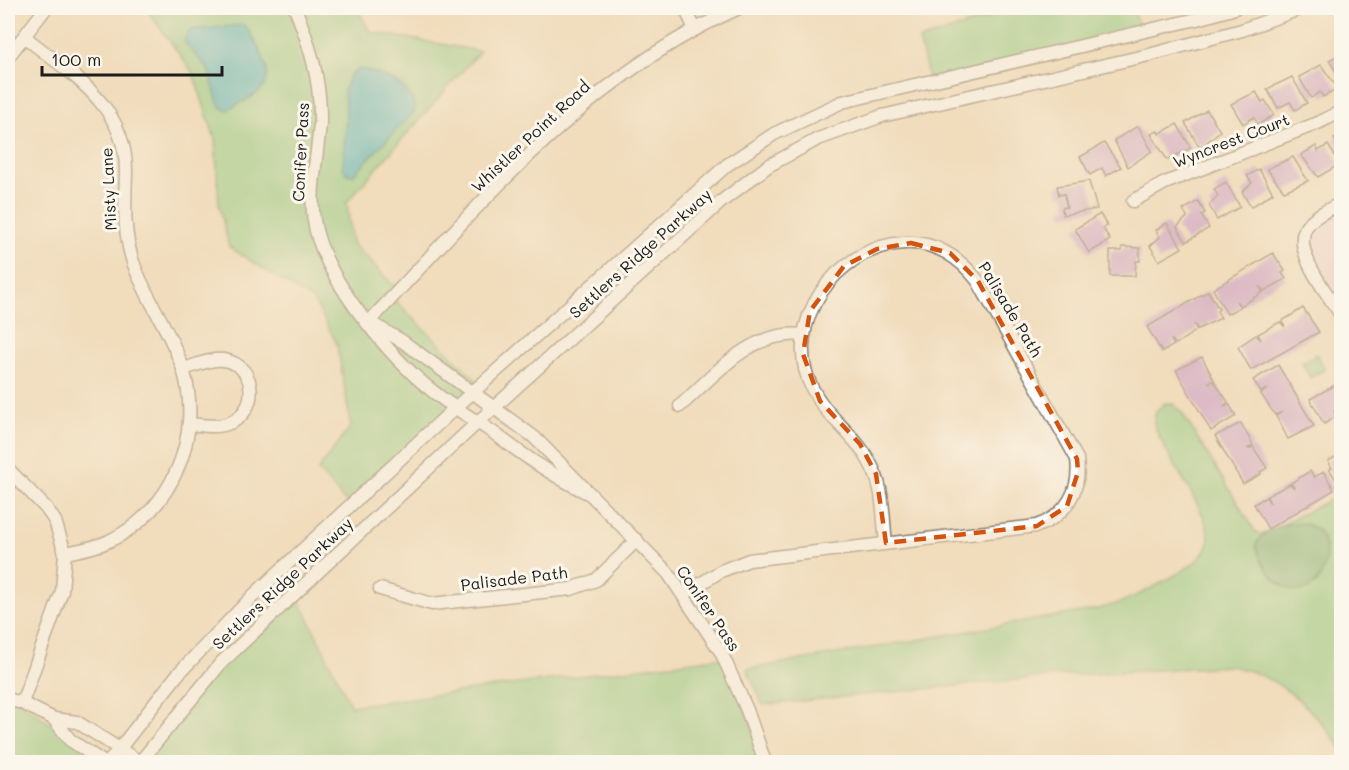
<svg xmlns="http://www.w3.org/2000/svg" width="1349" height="770" font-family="Mali,sans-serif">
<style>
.built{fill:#f2d0e2}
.green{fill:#8cce86;stroke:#547551;stroke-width:1.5}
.forest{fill:#71b173;stroke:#466648;stroke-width:1.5}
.water{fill:#47b5c1;stroke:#32686e;stroke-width:1.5}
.building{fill:#c592d2}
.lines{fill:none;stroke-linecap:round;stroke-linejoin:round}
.minor-casing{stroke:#867c6c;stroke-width:15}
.minor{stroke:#fff;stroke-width:12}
.marked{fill:none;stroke:#d4530e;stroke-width:4.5;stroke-dasharray:12 8;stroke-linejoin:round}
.labels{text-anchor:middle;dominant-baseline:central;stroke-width:6;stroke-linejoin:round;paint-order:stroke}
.street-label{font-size:16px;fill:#1c1c1c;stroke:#fbf7ec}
</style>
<rect width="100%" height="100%" fill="#fbf7ec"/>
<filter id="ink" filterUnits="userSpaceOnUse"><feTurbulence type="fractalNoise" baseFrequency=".0167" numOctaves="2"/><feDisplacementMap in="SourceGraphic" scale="12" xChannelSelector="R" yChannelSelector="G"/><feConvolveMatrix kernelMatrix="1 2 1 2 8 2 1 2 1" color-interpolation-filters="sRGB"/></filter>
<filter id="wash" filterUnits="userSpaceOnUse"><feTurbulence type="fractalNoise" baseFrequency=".008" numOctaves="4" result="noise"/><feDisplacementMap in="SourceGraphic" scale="24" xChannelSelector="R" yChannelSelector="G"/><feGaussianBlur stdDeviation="1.35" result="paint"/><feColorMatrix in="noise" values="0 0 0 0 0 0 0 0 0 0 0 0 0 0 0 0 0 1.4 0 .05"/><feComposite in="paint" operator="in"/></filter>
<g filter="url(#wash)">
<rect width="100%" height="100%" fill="#f1dcbc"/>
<path class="built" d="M1341,212V301L1310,245L1311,234L1316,228Z"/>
<g class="green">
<path d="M156,8H356L371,32L480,51L347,202L352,243L399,291L393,298L481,385L350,507L318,470L351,426L337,344L314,301L229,247L219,205L215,139L193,73L149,13Z"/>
<path d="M998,8H1130L1143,31L929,80L919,40L989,18Z"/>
<path d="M1316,354L1325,369L1310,378L1302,363Z"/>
<path d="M1165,403L1174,404L1182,413L1255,531L1260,535L1271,530L1261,537L1256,545C1267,568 1286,608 1318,582C1327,564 1330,547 1317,529L1296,523L1275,528L1341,494V748C1312,708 1280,675 1230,666L1054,676L763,705L747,669L1098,609C1124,603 1147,591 1170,578C1183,571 1202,560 1208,545C1216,523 1172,465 1162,442C1157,432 1151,423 1156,412Z"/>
<path d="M296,593L351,706L724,657L765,762H140L221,663Z"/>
<path d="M8,699L22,703L103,762H8Z"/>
</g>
<path class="forest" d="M1299,523C1349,527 1322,621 1277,581C1267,572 1258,557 1256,545C1262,529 1284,524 1299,523Z"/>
<g class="water">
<path d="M244,25C252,33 256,43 261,53C279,90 255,94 227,110L219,106L208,69L184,42L189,30Z"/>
<path d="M360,69C381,73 415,86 415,111L353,175L347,174L343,167L346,116L344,90L350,75Z"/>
</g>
<g id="blocks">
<g class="building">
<path d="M1342,53V76L1339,77L1329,60Z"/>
<path d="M1321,65L1338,89L1323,97L1320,92L1311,98L1299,77Z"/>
<path d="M1292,77L1307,103L1295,110L1290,102L1278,108L1267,89Z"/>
<path d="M1256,92L1262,102L1265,100L1274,115L1258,125L1254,117L1243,124L1231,104Z"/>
<path d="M1207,110L1220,131L1200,148L1185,123Z"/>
<path d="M1177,124L1191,148L1167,160L1151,134L1158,131L1159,134Z"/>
<path d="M1138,126L1152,151L1128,167L1114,140Z"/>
<path d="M1342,135V153L1334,139Z"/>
<path d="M1104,143L1121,167L1106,176L1102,168L1090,175L1080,157Z"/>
<path d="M1328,145L1340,164L1318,177L1301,155L1316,146L1318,151Z"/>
<path d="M1293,157L1308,181L1284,191L1267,169Z"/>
<path d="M1259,169L1273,193L1251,207L1242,192L1252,183L1247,176Z"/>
<path d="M1089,181L1097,209L1063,215L1062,208L1067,207L1064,194L1059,195L1057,186Z"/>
<path d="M1226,182L1240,207L1217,220L1209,205L1218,196L1214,189Z"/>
<path d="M1198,201L1205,213L1201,215L1209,228L1186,242L1177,227L1187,217L1183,210Z"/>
<path d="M1100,214L1107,226L1103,228L1110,240L1089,253L1075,229Z"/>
<path d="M1167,223L1182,248L1159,261L1150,246L1160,237L1156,230Z"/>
<path d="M1122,247L1140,248V261H1136L1135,276H1110V251H1122Z"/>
<path d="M1273,253L1285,271L1282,273L1286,279L1264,291L1259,286L1263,292L1241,306L1236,301L1240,307L1227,314L1213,289Z"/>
<path d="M1208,291L1219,309L1217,311L1221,318L1198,329L1194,324L1197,330L1176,344L1171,339L1174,345L1162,352L1147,327Z"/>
<path d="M1303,308L1319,332L1251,370L1238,347L1256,335L1261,340L1258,334L1280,322L1285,327L1282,321Z"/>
<path d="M1202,357L1214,380L1208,383L1214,381L1228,402L1223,407L1229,404L1236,416L1211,431L1176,370Z"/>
<path d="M1278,365L1314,426L1288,439L1276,416L1282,412L1275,415L1261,394L1267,389L1261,392L1253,380Z"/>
<path d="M1342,381V414L1338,416L1334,410L1336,417L1324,424L1310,399Z"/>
<path d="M1241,423L1253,445L1247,449L1253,447L1267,468L1260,472L1261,474L1243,484L1215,436Z"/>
<path d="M1342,454V489L1329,469L1332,468L1328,461Z"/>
<path d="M1310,471L1314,477L1324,472L1334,490L1268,529L1254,504L1266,497L1270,503L1267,496L1290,484L1295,489L1291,483Z"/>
</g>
</g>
</g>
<g filter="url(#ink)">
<use href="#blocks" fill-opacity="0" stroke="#867c6c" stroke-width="1.5"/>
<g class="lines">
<defs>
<g id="minor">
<path d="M295,8C310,45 321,81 320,122C318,155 309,188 314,221C323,278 390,358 435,393C455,409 477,421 498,436C528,459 556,478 590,494"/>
<path d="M685,8L694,27"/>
<path d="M25,37C71,74 127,106 126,172C125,204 123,232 133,262C146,299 171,332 183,369C204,435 172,512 109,541C95,548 80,550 65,553"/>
<path d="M8,57L46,8"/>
<path d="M1133,201L1165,183L1318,123L1342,111"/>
<path d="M1342,203C1330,209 1315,215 1307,226C1290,249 1329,296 1342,316"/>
<path d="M369,322C480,205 589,73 739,8"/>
<path d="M376,326L402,341L534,437L668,573L721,652L747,710L765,762"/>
<path d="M183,369C195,366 211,358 224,360C259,366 259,414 227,424C216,428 201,425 189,424"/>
<path d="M680,406C716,374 751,329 804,335"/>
<path d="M8,469L46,508L55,521L65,553L62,591L22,703"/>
<path d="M380,589L432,604L571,589L596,580L637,540"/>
<path d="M684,594L721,571L749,560L1037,526C1067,515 1081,490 1077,459L978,281C960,258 935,241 904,243C837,246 780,324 812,388C828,421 858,434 874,471C884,492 883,520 886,543"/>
<path d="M8,699L22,703L54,719L77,722L140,762"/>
<path d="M54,719L70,740L103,762"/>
<path d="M109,762L178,674L254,595L455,408L727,165L774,134L842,102L1201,18L1235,8"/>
<path d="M140,762L221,663L478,422L722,201L768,166L818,139L882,116L1149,55L1242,30L1302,8"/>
</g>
</defs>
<use href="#minor" class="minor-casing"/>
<use href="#minor" class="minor"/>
</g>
</g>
<path d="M0 0H1349V770H0ZM911,243L950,253L978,281L1077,459L1078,472L1067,506L1037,526L886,543L876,474L860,444L820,401L803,354L810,311L844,266L877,249Z" fill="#f1dcbc" fill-opacity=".55" fill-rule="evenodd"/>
<path class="marked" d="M911,243L950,253L978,281L1077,459L1078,472L1067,506L1037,526L886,543L876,474L860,444L820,401L803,354L810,311L844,266L877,249Z"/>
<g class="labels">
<g class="street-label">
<text transform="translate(530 136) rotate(-43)">Whistler Point Road</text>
<text transform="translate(1231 140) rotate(-21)">Wyncrest Court</text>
<text transform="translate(300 152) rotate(-87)">Conifer Pass</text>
<text transform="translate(108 189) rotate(-93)">Misty Lane</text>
<text transform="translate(640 253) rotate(-42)">Settlers Ridge Parkway</text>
<text transform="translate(1011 309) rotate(59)">Palisade Path</text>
<text transform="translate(514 578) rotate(-7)">Palisade Path</text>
<text transform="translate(282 583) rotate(-43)">Settlers Ridge Parkway</text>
<text transform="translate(709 608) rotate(56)">Conifer Pass</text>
</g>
</g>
<rect width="1349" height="770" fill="none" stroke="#fbf7ec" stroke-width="30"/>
<path d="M42 66v9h180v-9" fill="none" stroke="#1c1c1c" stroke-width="3"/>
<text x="51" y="66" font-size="18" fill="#1c1c1c" stroke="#fbf7ec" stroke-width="4.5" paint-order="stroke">100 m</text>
</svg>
